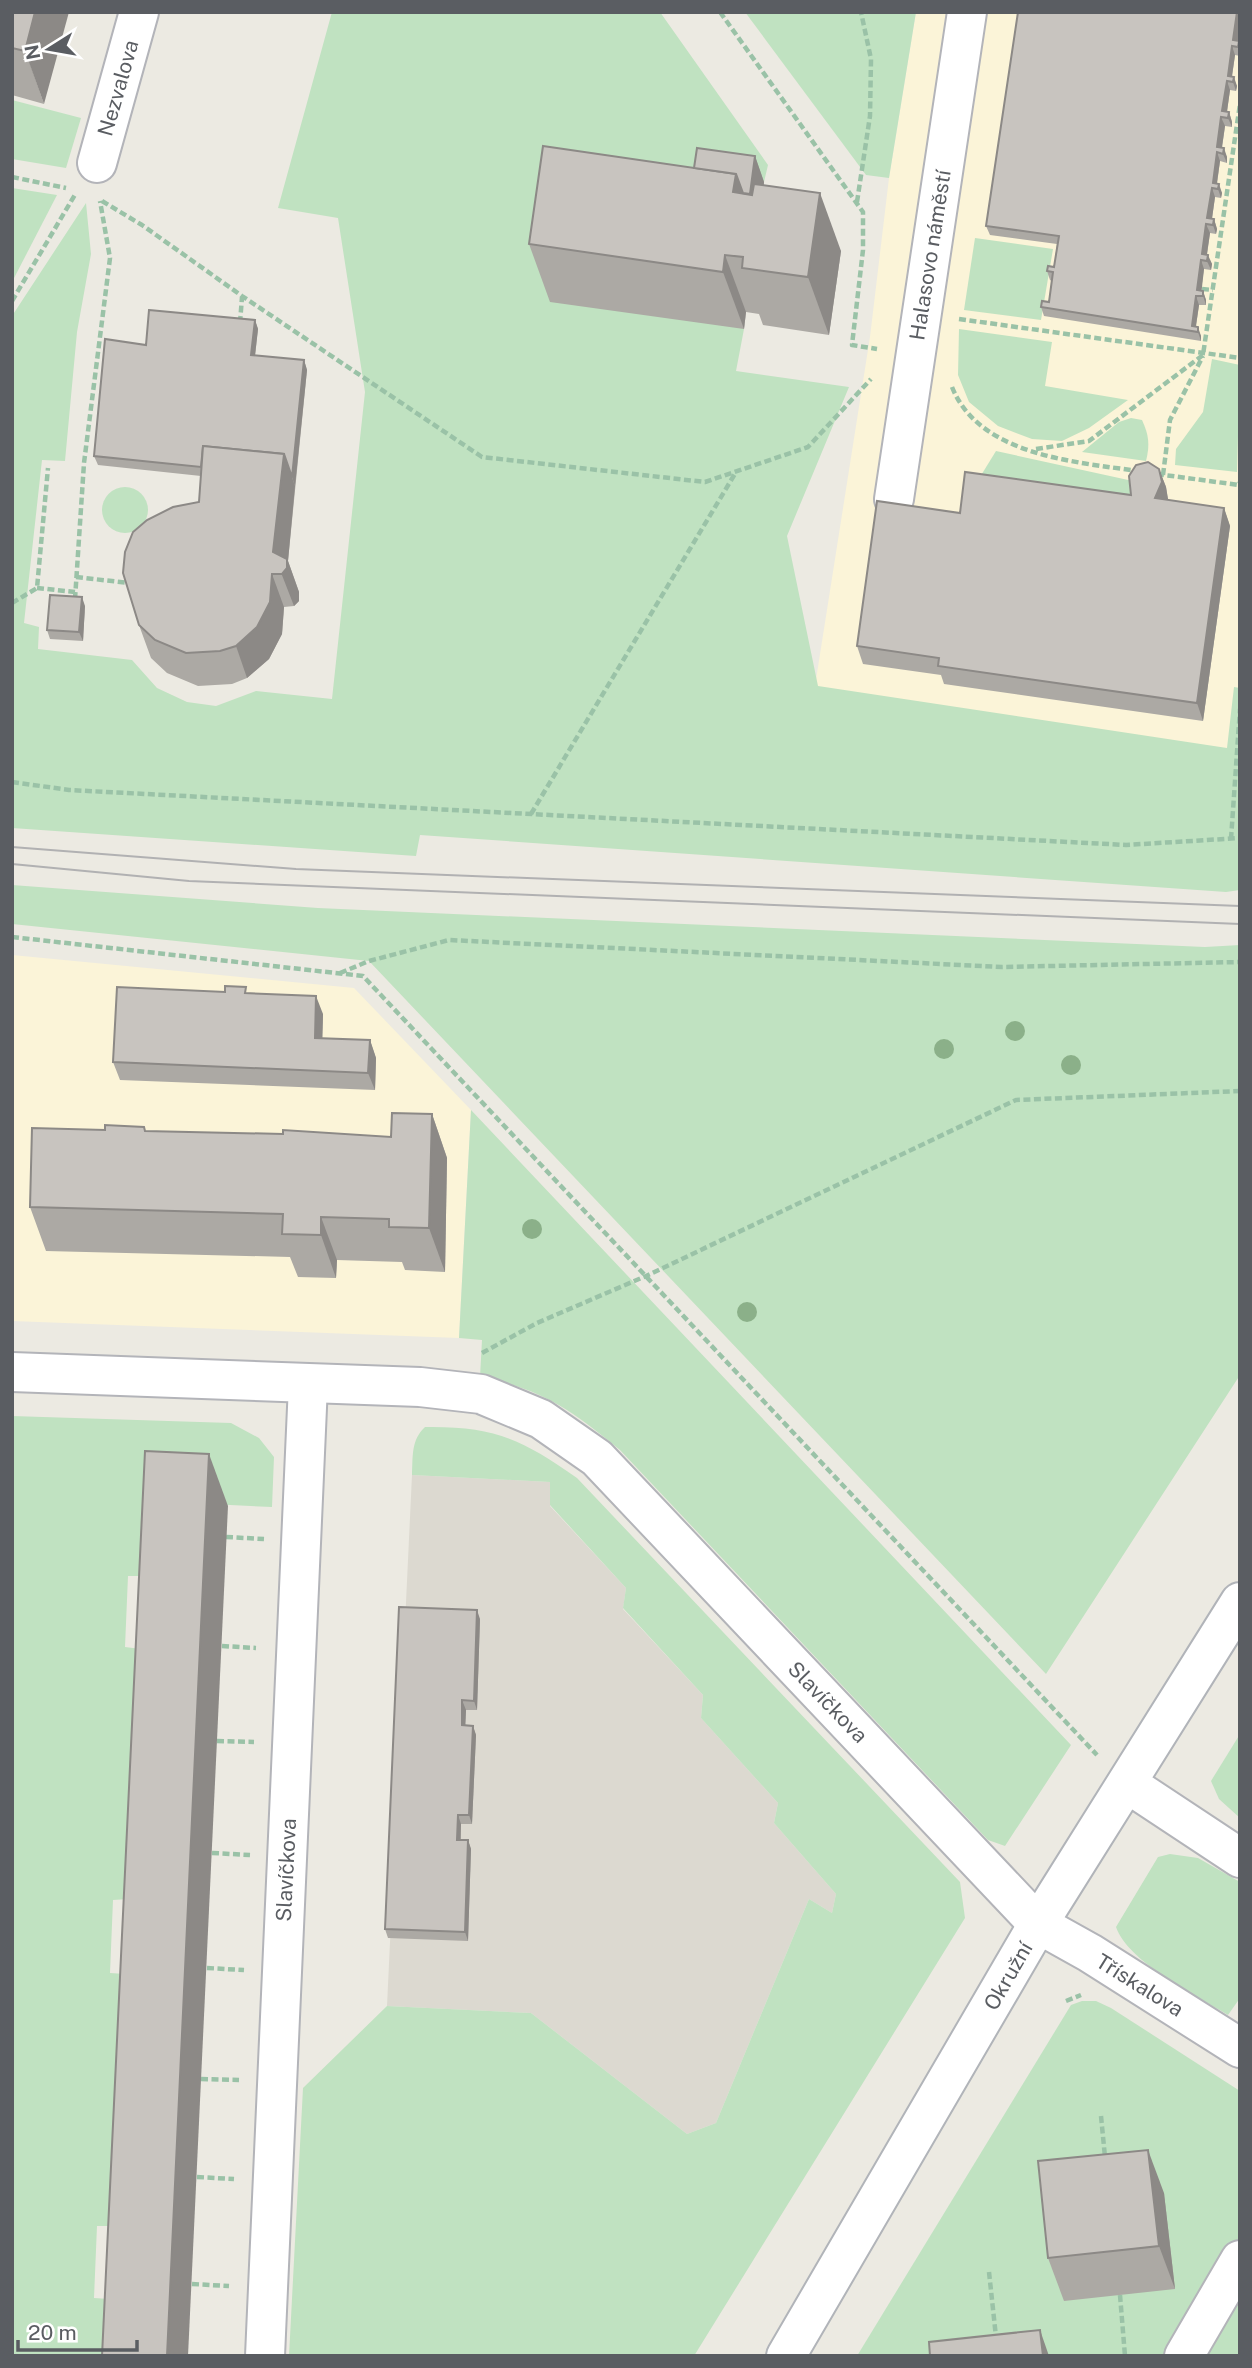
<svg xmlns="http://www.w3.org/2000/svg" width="1252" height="2368" font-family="'Public Sans',sans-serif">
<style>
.commercial{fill:#fbf4d8}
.education{fill:#dcd9d0}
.green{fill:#c0e2c1}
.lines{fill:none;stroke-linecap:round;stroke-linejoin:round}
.street-casing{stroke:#b3b4b9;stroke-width:42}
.secondary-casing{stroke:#b1b4b9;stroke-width:42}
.path{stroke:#9ac2a7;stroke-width:4.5;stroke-dasharray:7 3.5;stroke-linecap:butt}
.street{stroke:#fff;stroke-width:38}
.secondary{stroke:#fff;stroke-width:38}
.tram{stroke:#b1b1b2;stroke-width:2}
.tree{fill:#8bb089}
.wall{fill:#aca9a4}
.shaded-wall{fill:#8c8986}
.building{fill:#c8c4bf;stroke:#8c8986;stroke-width:2}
.labels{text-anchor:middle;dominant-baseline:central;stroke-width:5;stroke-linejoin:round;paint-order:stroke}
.street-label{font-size:21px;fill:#5a5d62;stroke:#fff}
</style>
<rect width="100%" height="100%" fill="#eceae2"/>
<g class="commercial">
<path d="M916,12H1240V781L809,724L870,337L889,178Z"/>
<path d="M12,955L354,988L471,1110L459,1338L12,1321Z"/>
</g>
<path class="education" d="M412,1475L550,1482V1506L626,1588L623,1609L703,1695L701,1718L778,1803L774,1823L836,1894L832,1913L809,1899L716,2123L687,2134L531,2013L387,2006Z"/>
<g class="green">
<path d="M332,12H660L768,165L764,182L707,174L744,329L736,371L849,387L787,536L818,686L1227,748L1234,687L1240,688V890L1226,892L420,835L416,856L12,828V316L86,203L91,254L77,332L65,461L42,460L24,623L39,627L38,649L132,660L157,688L187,702L216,706L256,691L332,699L365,392L338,218L278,208Z"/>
<path d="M745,12H916L889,178L866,175Z"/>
<path d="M12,100L81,118L66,168L12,159Z"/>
<path d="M12,188L57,195L12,282Z"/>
<path d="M975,238L1053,249L1041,320L964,310Z"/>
<path d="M959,329L1052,342L1045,386L1128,400L1089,428L1062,441L1032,439L998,426L969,402L958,375Z"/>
<path d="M1212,359L1240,365L1237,472L1175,465L1176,449L1203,412Z"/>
<path d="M1131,418L1142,420C1149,435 1150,445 1146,461L1082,452L1119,422Z"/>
<path d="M996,451L1142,483L1138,506L972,490Z"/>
<circle cx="125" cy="510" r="23"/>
<path d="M12,885L318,908L1205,947L1240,945V1375L1046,1674L369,961L12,924Z"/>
<path d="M471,1110L1071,1745L1005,1846L988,1840L620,1450C573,1411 541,1388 480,1377L482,1340L459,1338Z"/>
<path d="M12,1416L231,1423L259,1438L274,1457L272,1507L147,1501L144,1576H128L125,1647L141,1649L129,1899L113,1900L110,1973L125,1974L114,2226H97L94,2298L109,2299L106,2356H12Z"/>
<path d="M425,1427C494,1426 522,1439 577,1478L960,1882L965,1918L694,2356H289L303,2088L387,2006L531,2013L687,2134L716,2123L809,1899L832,1913L836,1894L774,1823L778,1803L701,1718L703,1695L623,1608L626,1588L550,1505V1482L412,1475C413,1456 411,1440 425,1427Z"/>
<path d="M1240,1734V1818L1219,1799L1211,1781Z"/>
<path d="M1170,1854L1198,1858L1240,1882V1998L1228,2015C1196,1995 1128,1962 1116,1927L1158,1857Z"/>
<path d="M1082,2001H1096L1111,2008L1240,2091V2356H857L1071,2005Z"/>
</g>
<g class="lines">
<defs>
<g id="street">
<path d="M97,163L139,12"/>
<path d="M894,499L967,12"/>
<path d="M12,1372L420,1387L481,1394L541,1419L597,1458L1038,1924L1090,1953L1240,2048"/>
<path d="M1128,1784L1240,1858"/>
<path d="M265,2356L308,1385"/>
<path d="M1184,2356L1240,2260"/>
</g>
<path id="secondary" d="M786,2356L1038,1924L1240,1602"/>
</defs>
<use href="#street" class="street-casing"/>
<use href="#secondary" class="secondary-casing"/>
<g class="path">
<path d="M720,12L863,212V250L852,345L877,349"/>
<path d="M12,177L66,188"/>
<path d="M102,201L142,225L242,296L482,457L705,482L808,447L871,379"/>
<path d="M857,202L870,116L871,59L861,12"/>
<path d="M1202,289L1213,290"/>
<path d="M12,301L76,193"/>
<path d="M959,319L1240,358"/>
<path d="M240,323L242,297"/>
<path d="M952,387C979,455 1074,462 1138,471"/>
<path d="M1036,449L1089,441L1203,355L1240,104"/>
<path d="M1157,474L1239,485L1240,482"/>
<path d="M1163,475L1170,420L1203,356"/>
<path d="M76,577L129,583"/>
<path d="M37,588L75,592"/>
<path d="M75,599L84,463L110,258L100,201"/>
<path d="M12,603L37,588L48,468"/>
<path d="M12,782L69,790L1126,845L1240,838"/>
<path d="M531,814L736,472"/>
<path d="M1231,839L1240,709"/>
<path d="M12,937L363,976L1097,1755"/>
<path d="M340,973L369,961L449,940L1002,967L1240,962"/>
<path d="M482,1353L537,1323L646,1276L1016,1100L1240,1091"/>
<path d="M226,1537L264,1539"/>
<path d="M222,1646L256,1648"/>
<path d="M217,1741L254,1742"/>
<path d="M212,1853L250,1855"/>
<path d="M207,1968L244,1970"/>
<path d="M1066,2001L1081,1995"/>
<path d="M201,2079L239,2080"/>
<path d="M1101,2116L1105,2157"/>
<path d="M197,2177L234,2179"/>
<path d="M989,2272L996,2337"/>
<path d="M192,2284L229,2286"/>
<path d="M1120,2295L1125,2356"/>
</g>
<use href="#street" class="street"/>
<use href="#secondary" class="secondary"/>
<g class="tram">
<path d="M12,847L296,869L1240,906"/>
<path d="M12,864L189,881L1240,924"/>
</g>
</g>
<g class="tree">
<circle cx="1015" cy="1031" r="10"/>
<circle cx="944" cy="1049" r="10"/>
<circle cx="1071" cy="1065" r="10"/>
<circle cx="532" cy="1229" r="10"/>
<circle cx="747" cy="1312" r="10"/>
</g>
<g class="wall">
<path d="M12,12L44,104L12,95Z"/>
<path d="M1018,12H1240V25L1237,41L1240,43V56L1235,55L1232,77L1237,86L1236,91L1230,90L1227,112H1229L1232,122V127L1225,126L1222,148L1227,157V163L1220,161L1217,184L1222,193L1221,198L1215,197L1212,219H1214L1217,229L1216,234L1210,233L1207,255L1212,264L1211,270L1204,269L1201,290L1203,291L1206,300V305H1199L1196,326L1201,336V341L1044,316L1041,307L1049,302L1052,281L1050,280L1047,271L1054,267L1057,244L990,235L986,226Z"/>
<path d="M755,156L764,182V185L841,251L829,335L763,325L759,314L746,312L744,329L550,302L529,244L694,168Z"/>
<path d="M255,320L258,329L255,356L304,360L307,370L288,561L299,592V601L294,606L284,607L282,634L269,659L247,678L232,684L198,686L167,673L151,658L139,625L199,502L201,476L98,465L94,456L146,345Z"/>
<path d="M1159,469L1166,487L1168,500L1224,508L1230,526L1203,721L944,684L941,675L863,664L857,646L1131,495Z"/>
<path d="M85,606L83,641L50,639L47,630Z"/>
<path d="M248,993L323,1014L322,1038L370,1040L376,1058L375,1090L120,1080L113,1062Z"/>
<path d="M432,1114L447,1158L445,1272L405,1270L402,1262L337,1260L336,1278L298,1277L290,1257L46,1251L30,1207L145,1131L391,1137Z"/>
<path d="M480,1619L477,1710H466L465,1726H473L476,1735L472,1824H461V1840H468L471,1849L468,1941L388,1938L385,1929Z"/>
<path d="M1164,2193L1175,2289L1064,2301L1048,2258Z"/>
</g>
<g class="shaded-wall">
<path d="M35,12H69L44,104L25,51Z"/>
<path d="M1237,12H1238L1240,17V25L1237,47L1233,40Z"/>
<path d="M1232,46L1235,55L1231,82L1228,76Z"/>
<path d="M1234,77L1237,86L1236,91L1233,82Z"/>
<path d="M1227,81L1230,90L1226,118L1222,111Z"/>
<path d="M1229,112L1232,122V127L1228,118Z"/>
<path d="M1221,117L1225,126L1221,153L1217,147Z"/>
<path d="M1224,148L1227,157V163L1223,154Z"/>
<path d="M1217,152L1220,161L1216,189L1213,183Z"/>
<path d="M755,156L764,182L757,232L748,206Z"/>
<path d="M736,174L757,232L733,192Z"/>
<path d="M1219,184L1222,193L1221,198L1218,189Z"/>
<path d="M1212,188L1215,197L1211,225L1207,218Z"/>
<path d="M820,193L841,251L829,335L808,277Z"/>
<path d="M1214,219L1217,229L1216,234L1213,225Z"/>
<path d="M1206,224L1210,233L1206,260L1202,254Z"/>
<path d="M725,255L746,312L744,329L723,272Z"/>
<path d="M1208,255L1212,264L1211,270L1207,261Z"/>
<path d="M1201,260L1204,269L1201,296L1197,290Z"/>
<path d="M1203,291L1206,300V305L1203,296Z"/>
<path d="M1196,296L1199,305L1195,332L1192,326Z"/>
<path d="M255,320L258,329L254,364L251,355Z"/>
<path d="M1198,327L1201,336V341L1198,332Z"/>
<path d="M304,360L307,370L295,486L292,477Z"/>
<path d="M284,454L295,486L288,561L299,592V601L294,606L273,552Z"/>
<path d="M1159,469L1166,487L1168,499L1161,516L1155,498Z"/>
<path d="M1224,508L1230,526L1203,721L1197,703Z"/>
<path d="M272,574L284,607L282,634L269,659L247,678L236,646Z"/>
<path d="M82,597L85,606L83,641L79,632Z"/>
<path d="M316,996L323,1014L322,1056L315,1038Z"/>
<path d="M370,1040L376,1058L375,1090L368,1073Z"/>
<path d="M432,1114L447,1158L445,1272L429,1228Z"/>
<path d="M321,1217L337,1260L336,1278L321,1235Z"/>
<path d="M209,1454L228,1506L188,2356H167Z"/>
<path d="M477,1610L480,1619L477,1710L474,1701Z"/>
<path d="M462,1700L466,1710L465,1734L462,1725Z"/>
<path d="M473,1726L476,1735L472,1824L469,1815Z"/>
<path d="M458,1815L461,1824L460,1849L457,1840Z"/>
<path d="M468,1840L471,1849L468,1941L465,1932Z"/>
<path d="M1148,2150L1164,2193L1175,2289L1159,2246Z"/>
<path d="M1040,2330L1049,2356H1043Z"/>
</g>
<g class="building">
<path d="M12,12H35L25,51L12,48Z"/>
<path d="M1018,12H1237L1233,40L1239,41L1238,47L1232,46L1228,76L1234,77L1233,82L1227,81L1222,111L1229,112L1228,118L1221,117L1217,147L1224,148L1223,154L1217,152L1213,183L1219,184L1218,189L1212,188L1207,218L1214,219L1213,225L1206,224L1202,254L1208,255L1207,261L1201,260L1197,290L1203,291V296H1196L1192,326L1198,327V332L1041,307L1042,301L1049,302L1053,272L1047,271L1048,266L1054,267L1059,236L986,226Z"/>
<path d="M543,146L736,174L733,192L752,195L754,184L820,193L808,277L742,268L743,257L725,255L723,272L529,244Z"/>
<path d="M697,148L755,156L750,194L743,193L736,174L694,168Z"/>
<path d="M149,310L255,320L251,355L304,360L292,477L284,454L203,446L201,467L94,456L105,339L146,345Z"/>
<path d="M203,446L284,454L273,552L287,559V568L282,574H272L270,602L257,627L236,646L220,651L186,653L155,640L139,625L123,573L125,552L133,532L147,520L173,507L199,502Z"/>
<path d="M1148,462L1159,469L1162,482L1155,498L1224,508L1197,703L938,666L939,658L857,646L877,501L960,513L965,472L1131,495L1129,476L1136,465Z"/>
<path d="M50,595L82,597L79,632L47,630Z"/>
<path d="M225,986L246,987L245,993L316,996L315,1038L370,1040L368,1073L113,1062L117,987L225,992Z"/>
<path d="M392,1113L432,1114L429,1228L389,1227V1219L321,1217V1235L282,1234L283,1214L30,1207L32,1128L105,1130V1125L144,1127L145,1131L283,1134V1130L391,1137Z"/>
<path d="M145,1451L209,1454L167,2356H102Z"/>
<path d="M399,1607L477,1610L474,1701L462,1700V1725L473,1726L469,1815H458L457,1840H468L465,1932L385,1929Z"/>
<path d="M1148,2150L1159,2246L1048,2258L1038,2161Z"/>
<path d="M1040,2330L1043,2356H930L929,2342Z"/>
</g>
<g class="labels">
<g class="street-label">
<text transform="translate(118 88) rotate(-74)">Nezvalova</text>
<text transform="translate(930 255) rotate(-81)">Halasovo náměstí</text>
<text transform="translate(828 1702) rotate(46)">Slavíčkova</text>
<text transform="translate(286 1870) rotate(-87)">Slavíčkova</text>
<text transform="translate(1008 1976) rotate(-60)">Okružní</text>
<text transform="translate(1140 1985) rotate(32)">Třískalova</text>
</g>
</g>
<rect width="1252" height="2368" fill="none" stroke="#5a5d62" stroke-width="28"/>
<g transform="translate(49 49) rotate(259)" stroke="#ffffff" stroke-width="5" paint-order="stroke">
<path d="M0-5L12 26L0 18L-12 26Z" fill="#5a5d62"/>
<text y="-10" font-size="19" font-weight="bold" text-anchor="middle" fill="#5a5d62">N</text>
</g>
<path d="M18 2340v10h119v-10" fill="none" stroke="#5a5d62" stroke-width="3.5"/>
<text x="28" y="2340" font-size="21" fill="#5a5d62" stroke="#ffffff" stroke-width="5" paint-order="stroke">20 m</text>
</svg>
